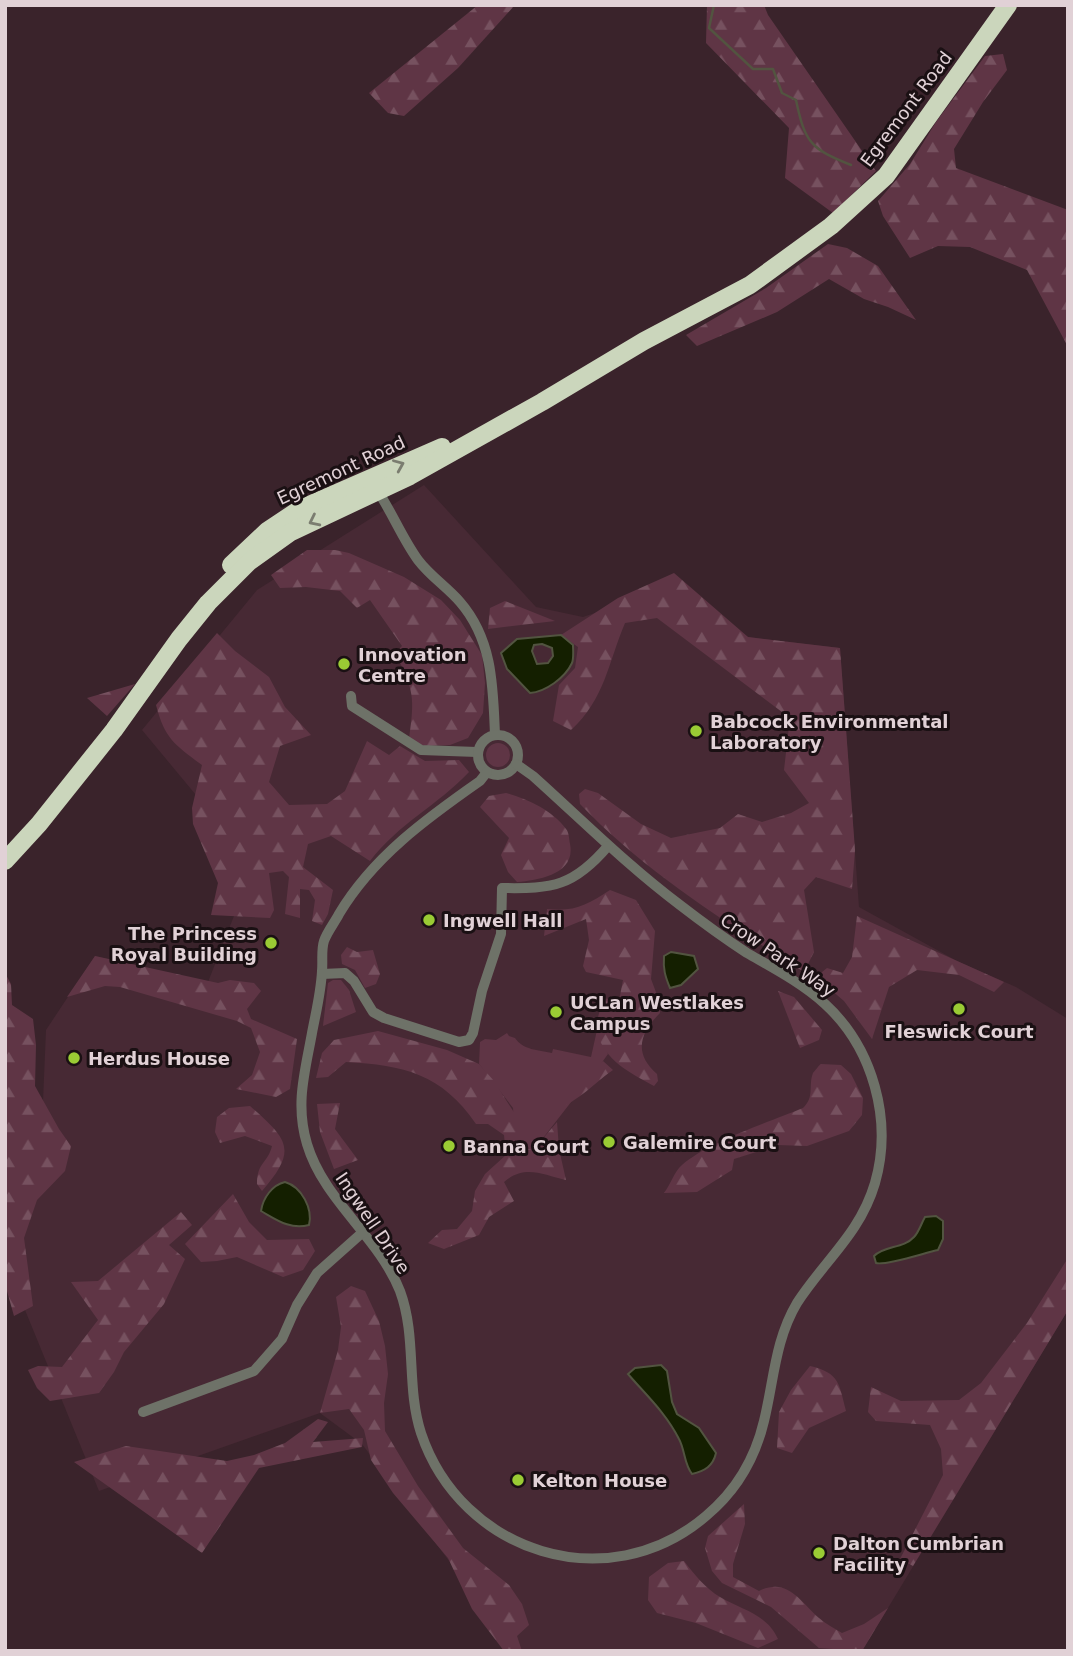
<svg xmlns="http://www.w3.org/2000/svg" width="1073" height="1656" font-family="'DejaVu Sans',sans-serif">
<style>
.built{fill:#472934}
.grass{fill:#5f3545}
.forest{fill:url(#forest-firs)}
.water{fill:#141f00;stroke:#525440;stroke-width:2;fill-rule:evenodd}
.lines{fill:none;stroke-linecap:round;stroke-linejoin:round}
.stream{stroke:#525440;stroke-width:2.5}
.street{stroke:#6e7268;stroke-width:10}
.highway{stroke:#cbd6bc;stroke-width:18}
.oneway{stroke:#7b7d70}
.poi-dot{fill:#9acb34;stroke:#1a1013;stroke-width:2.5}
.labels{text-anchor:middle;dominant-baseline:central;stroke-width:6;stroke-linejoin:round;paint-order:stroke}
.street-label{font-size:18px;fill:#e1d1d6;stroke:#1a1013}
.poi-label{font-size:18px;font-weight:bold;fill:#e1d1d6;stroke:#1a1013;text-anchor:start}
</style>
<defs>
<pattern id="forest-firs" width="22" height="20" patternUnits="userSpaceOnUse" patternTransform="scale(1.75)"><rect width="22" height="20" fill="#5f3545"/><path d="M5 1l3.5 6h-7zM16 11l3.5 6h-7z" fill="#76515f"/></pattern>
</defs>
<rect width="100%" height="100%" fill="#3a232b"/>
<path class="built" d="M424,485L536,607L583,617L679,584L748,637L840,648L859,907L957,961L1016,987L1068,1019V1310L862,1651H516L362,1444L320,1413L99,1491L5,1261L42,1125L46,1030L95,956L208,982L254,865L142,730L257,590Z"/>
<g class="grass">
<circle cx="498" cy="755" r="12"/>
<path d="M597,1030L608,1054L603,1061L533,1151L515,1145L513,1108L479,1064L480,1042L485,1039L496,1040L507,1033L509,1036L515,1038C523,1050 538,1050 552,1053L553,1049L591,1057Z"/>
</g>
<g class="forest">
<path d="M478,5H515L458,68L404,116L388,113L369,93Z"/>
<path d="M707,5H764L768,15L876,171L833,213L785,178L789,128L706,43Z"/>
<path d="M1003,54L1007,70L983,102L954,149L956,168L1068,210V347L1027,270L970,247L938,246L910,258L883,216L878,201L910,164L936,122L985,56Z"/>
<path d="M828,244L847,248L878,266L916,320L888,307L864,299L829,279L777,312L697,346L686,335L766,288Z"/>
<path d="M307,550H335L349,553L404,577L441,600L460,620L482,655L485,683L483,713L468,738L450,745L424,746L409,739C415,697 414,690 395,653L402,646L370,600L357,608L340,591L306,587L280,588L271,575Z"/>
<path d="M674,573L748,637L840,648L855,850L852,889L816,877L804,890L814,952L804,972C725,922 644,871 580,804L579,794L585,789L598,793L641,824L671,838L720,828L738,814L762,822L791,813L809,803L784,770L790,718L657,618L625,623C608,663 605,699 571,730L553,721L559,685L575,668L578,647L561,635L618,598Z"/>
<path d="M505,601L555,621L488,629L490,608Z"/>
<path d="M217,633L235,651L269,677L285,707L311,735L280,746L269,782L289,805L327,804L345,791L367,741L389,755L400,746L425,761L459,760L469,772C438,805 398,824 370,861L331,836L308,844L303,867L333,890L328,914L322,925L312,921L315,900L309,890L300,889V918L285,914L289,877L283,871L269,873L274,910L270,918L211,915L218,883L193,824L192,808L202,765C174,744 165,739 156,705Z"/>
<path d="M135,684L107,716L87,698Z"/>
<path d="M506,793C527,799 552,810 566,829C569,832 569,839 570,844C576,874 539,880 517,882L508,872L501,855L509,838L480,807L489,796Z"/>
<path d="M610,890L636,900L655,931L651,979L657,995L660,1013C640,1033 633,1053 657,1074L658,1081L654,1086C630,1073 604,1060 597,1032C595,1023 601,1008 603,998L619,1001L623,980L586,972L583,966L589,940L586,919L544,936L547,909C575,912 587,905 610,890Z"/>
<path d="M857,916L1004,982L994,992L959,975L917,970L889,987L872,1039L844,1001L816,977L827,968L843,973L852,957Z"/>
<path d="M347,947L357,952L373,950L380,974L376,984L365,988L355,970L342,964L341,955Z"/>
<path d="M95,956L218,983L230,980L254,983L261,991L247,1009L251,1019L297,1039L290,1089L276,1097L236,1089L252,1075L260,1052L251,1028L237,1021L120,987L105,986L67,997Z"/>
<path d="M5,973L11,984L12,1005L33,1019L36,1045L35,1086L59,1129L71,1146L65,1171L37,1200L24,1238L33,1306L14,1316L5,1284Z"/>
<path d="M333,980H341L349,990L356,1012L323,1026L328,983Z"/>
<path d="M778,991L794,997L822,1030L819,1040L800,1048Z"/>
<path d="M378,1031L447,1050L479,1064L494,1081L515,1114L520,1135L515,1146L533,1150L557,1122L559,1149L566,1180C543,1175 525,1164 504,1182L514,1201L489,1217L479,1235L444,1249L428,1243L442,1230L457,1229L472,1211L475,1191L485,1174L506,1155L504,1135L488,1124H476C442,1074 404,1065 346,1062L328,1077L316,1078L322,1053L334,1040Z"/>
<path d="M603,1061L613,1070C594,1083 579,1101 557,1109L552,1087L580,1080Z"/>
<path d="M821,1064L841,1065L851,1074L863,1098L862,1115L849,1131L807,1146L778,1145L734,1159L732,1170L697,1192L664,1193C671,1184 674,1172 682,1165C708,1142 769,1122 803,1108C815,1097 808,1086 813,1073C814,1072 820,1064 821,1064Z"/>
<path d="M340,1103L335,1129L358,1160L334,1169L320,1132L317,1104Z"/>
<path d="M250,1106C287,1139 299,1149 262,1191L257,1184C257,1162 268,1163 272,1146L245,1136L220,1143L215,1132L217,1117L229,1108Z"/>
<path d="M233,1194L249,1222L267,1240L309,1239L315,1251L303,1270L283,1277L237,1257L217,1261L201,1262L185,1244Z"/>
<path d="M181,1212L192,1225L169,1245L185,1259L164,1304L124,1352L114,1372L99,1393L50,1401L37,1388L28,1370L38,1366L62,1367L98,1320L71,1282L98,1281Z"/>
<path d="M1068,1258V1310L913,1566L900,1559L943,1475L941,1449L930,1425L876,1421L868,1412L871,1387L901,1401L959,1400L981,1383L1027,1323Z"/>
<path d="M351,1286L365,1291L379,1321L385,1346L388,1374L384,1403L385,1431L418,1486L463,1548L509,1585L522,1604L529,1625L517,1636L522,1651H504L472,1609L448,1558L393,1493L371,1460L364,1430L349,1409L320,1413L338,1350L341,1327L336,1297Z"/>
<path d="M810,1366C840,1373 839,1384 846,1411L809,1428L792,1453L777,1448L779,1412L791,1390Z"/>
<path d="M318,1419L328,1422L313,1442L363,1438L362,1447L259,1468L202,1553L74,1462L126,1446L227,1461L254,1455L285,1443Z"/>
<path d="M744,1504L745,1524L733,1564V1577L759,1591C787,1577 799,1600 819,1618C826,1624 834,1628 842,1633L864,1624L888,1608L862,1651L819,1648L771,1607L722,1583L712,1571L705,1548L708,1536Z"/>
<path d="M684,1561C694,1574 706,1589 720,1597C742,1610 767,1614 778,1639L758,1648L696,1623L657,1613L648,1600L649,1577L668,1563Z"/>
</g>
<g class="water">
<path d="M561,635L573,645C573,650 574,658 572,663C565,678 545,692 530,693L507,669L501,653L517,639ZM542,644L552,648L553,656L548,663L537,664L532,651L534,645Z"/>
<path d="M671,952L694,956L698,969L681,985L670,988C665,976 663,969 664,956Z"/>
<path d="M285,1182C302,1187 313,1209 309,1225C290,1230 277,1220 261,1211C263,1198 272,1185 285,1182Z"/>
<path d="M936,1216L943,1221V1239L938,1250C924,1253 885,1266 876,1263L874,1256C885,1245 903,1249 914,1237C919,1232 921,1224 925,1217Z"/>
<path d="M661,1365L667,1371L672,1402L677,1414L699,1428L716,1453C713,1466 705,1471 692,1474C684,1464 685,1450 679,1439C666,1413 646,1395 628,1374L635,1368Z"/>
</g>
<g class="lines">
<path class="stream" d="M714,5L709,28L753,69H773L782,93L796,100C805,143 811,149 851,165"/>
<g class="street">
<path d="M377,490C392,512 402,538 418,560C430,576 447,587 460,602C493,640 493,687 495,735"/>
<path d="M351,696L352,706L421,750L477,752"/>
<circle cx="498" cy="755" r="20"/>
<path d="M487,772L480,781C427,818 373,857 339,914C335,922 327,932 324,941C321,950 323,962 322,971C321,992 316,1012 312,1033C305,1072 295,1104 307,1144C324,1201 378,1236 400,1291C417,1337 406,1387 421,1433C461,1553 608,1600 706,1516C735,1492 755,1459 764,1421C774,1380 775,1340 797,1303C824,1261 860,1234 875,1183C893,1120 873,1048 825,1004C802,983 773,968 747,953C724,938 702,922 680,905C628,866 582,820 533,776L516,764"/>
<path d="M322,974L345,973L354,981L373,1012L384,1018L459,1042L469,1040L473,1033L482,991L501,934L502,888C553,889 574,886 608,846"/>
<path d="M143,1412L254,1371L282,1339L297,1305L317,1273L363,1232"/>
</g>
<g class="highway">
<path d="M231,565L267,531L300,509L442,447"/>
<path d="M5,861L39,824L114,730L179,639L208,603L249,562L291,532L410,476L542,402L644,341L750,285L831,226L886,176L1008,5"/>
</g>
</g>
<defs><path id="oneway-chevron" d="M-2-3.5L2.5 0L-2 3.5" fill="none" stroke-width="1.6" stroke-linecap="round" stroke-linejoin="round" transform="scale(1.75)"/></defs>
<g class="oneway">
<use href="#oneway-chevron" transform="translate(399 465) rotate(-23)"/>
<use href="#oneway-chevron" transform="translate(314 521) rotate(154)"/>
</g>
<g class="poi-dot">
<circle cx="344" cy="664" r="7"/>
<circle cx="696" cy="731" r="7"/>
<circle cx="429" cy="920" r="7"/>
<circle cx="271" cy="943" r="7"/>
<circle cx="959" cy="1009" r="7"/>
<circle cx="556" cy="1012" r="7"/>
<circle cx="74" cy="1058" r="7"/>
<circle cx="609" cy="1142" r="7"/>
<circle cx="449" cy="1146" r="7"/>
<circle cx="518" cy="1480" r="7"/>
<circle cx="819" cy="1553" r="7"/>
</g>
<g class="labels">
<g class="street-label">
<text transform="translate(906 109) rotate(-53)">Egremont Road</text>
<text transform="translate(341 470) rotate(-25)">Egremont Road</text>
<text transform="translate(778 955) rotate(34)">Crow Park Way</text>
<text transform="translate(373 1223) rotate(56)">Ingwell Drive</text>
</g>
<g class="poi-label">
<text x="358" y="654">Innovation<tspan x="358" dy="21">Centre</tspan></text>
<text x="710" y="721">Babcock Environmental<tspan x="710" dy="21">Laboratory</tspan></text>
<text x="443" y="920">Ingwell Hall</text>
<text x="257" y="933" text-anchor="end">The Princess<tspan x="257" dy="21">Royal Building</tspan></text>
<text x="570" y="1002">UCLan Westlakes<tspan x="570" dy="21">Campus</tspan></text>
<text x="959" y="1031" text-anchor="middle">Fleswick Court</text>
<text x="88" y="1058">Herdus House</text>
<text x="623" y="1142">Galemire Court</text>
<text x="463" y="1146">Banna Court</text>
<text x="532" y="1480">Kelton House</text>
<text x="833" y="1543">Dalton Cumbrian<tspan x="833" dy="21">Facility</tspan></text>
</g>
</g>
<rect width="1073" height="1656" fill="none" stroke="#e1d1d6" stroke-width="14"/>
</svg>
